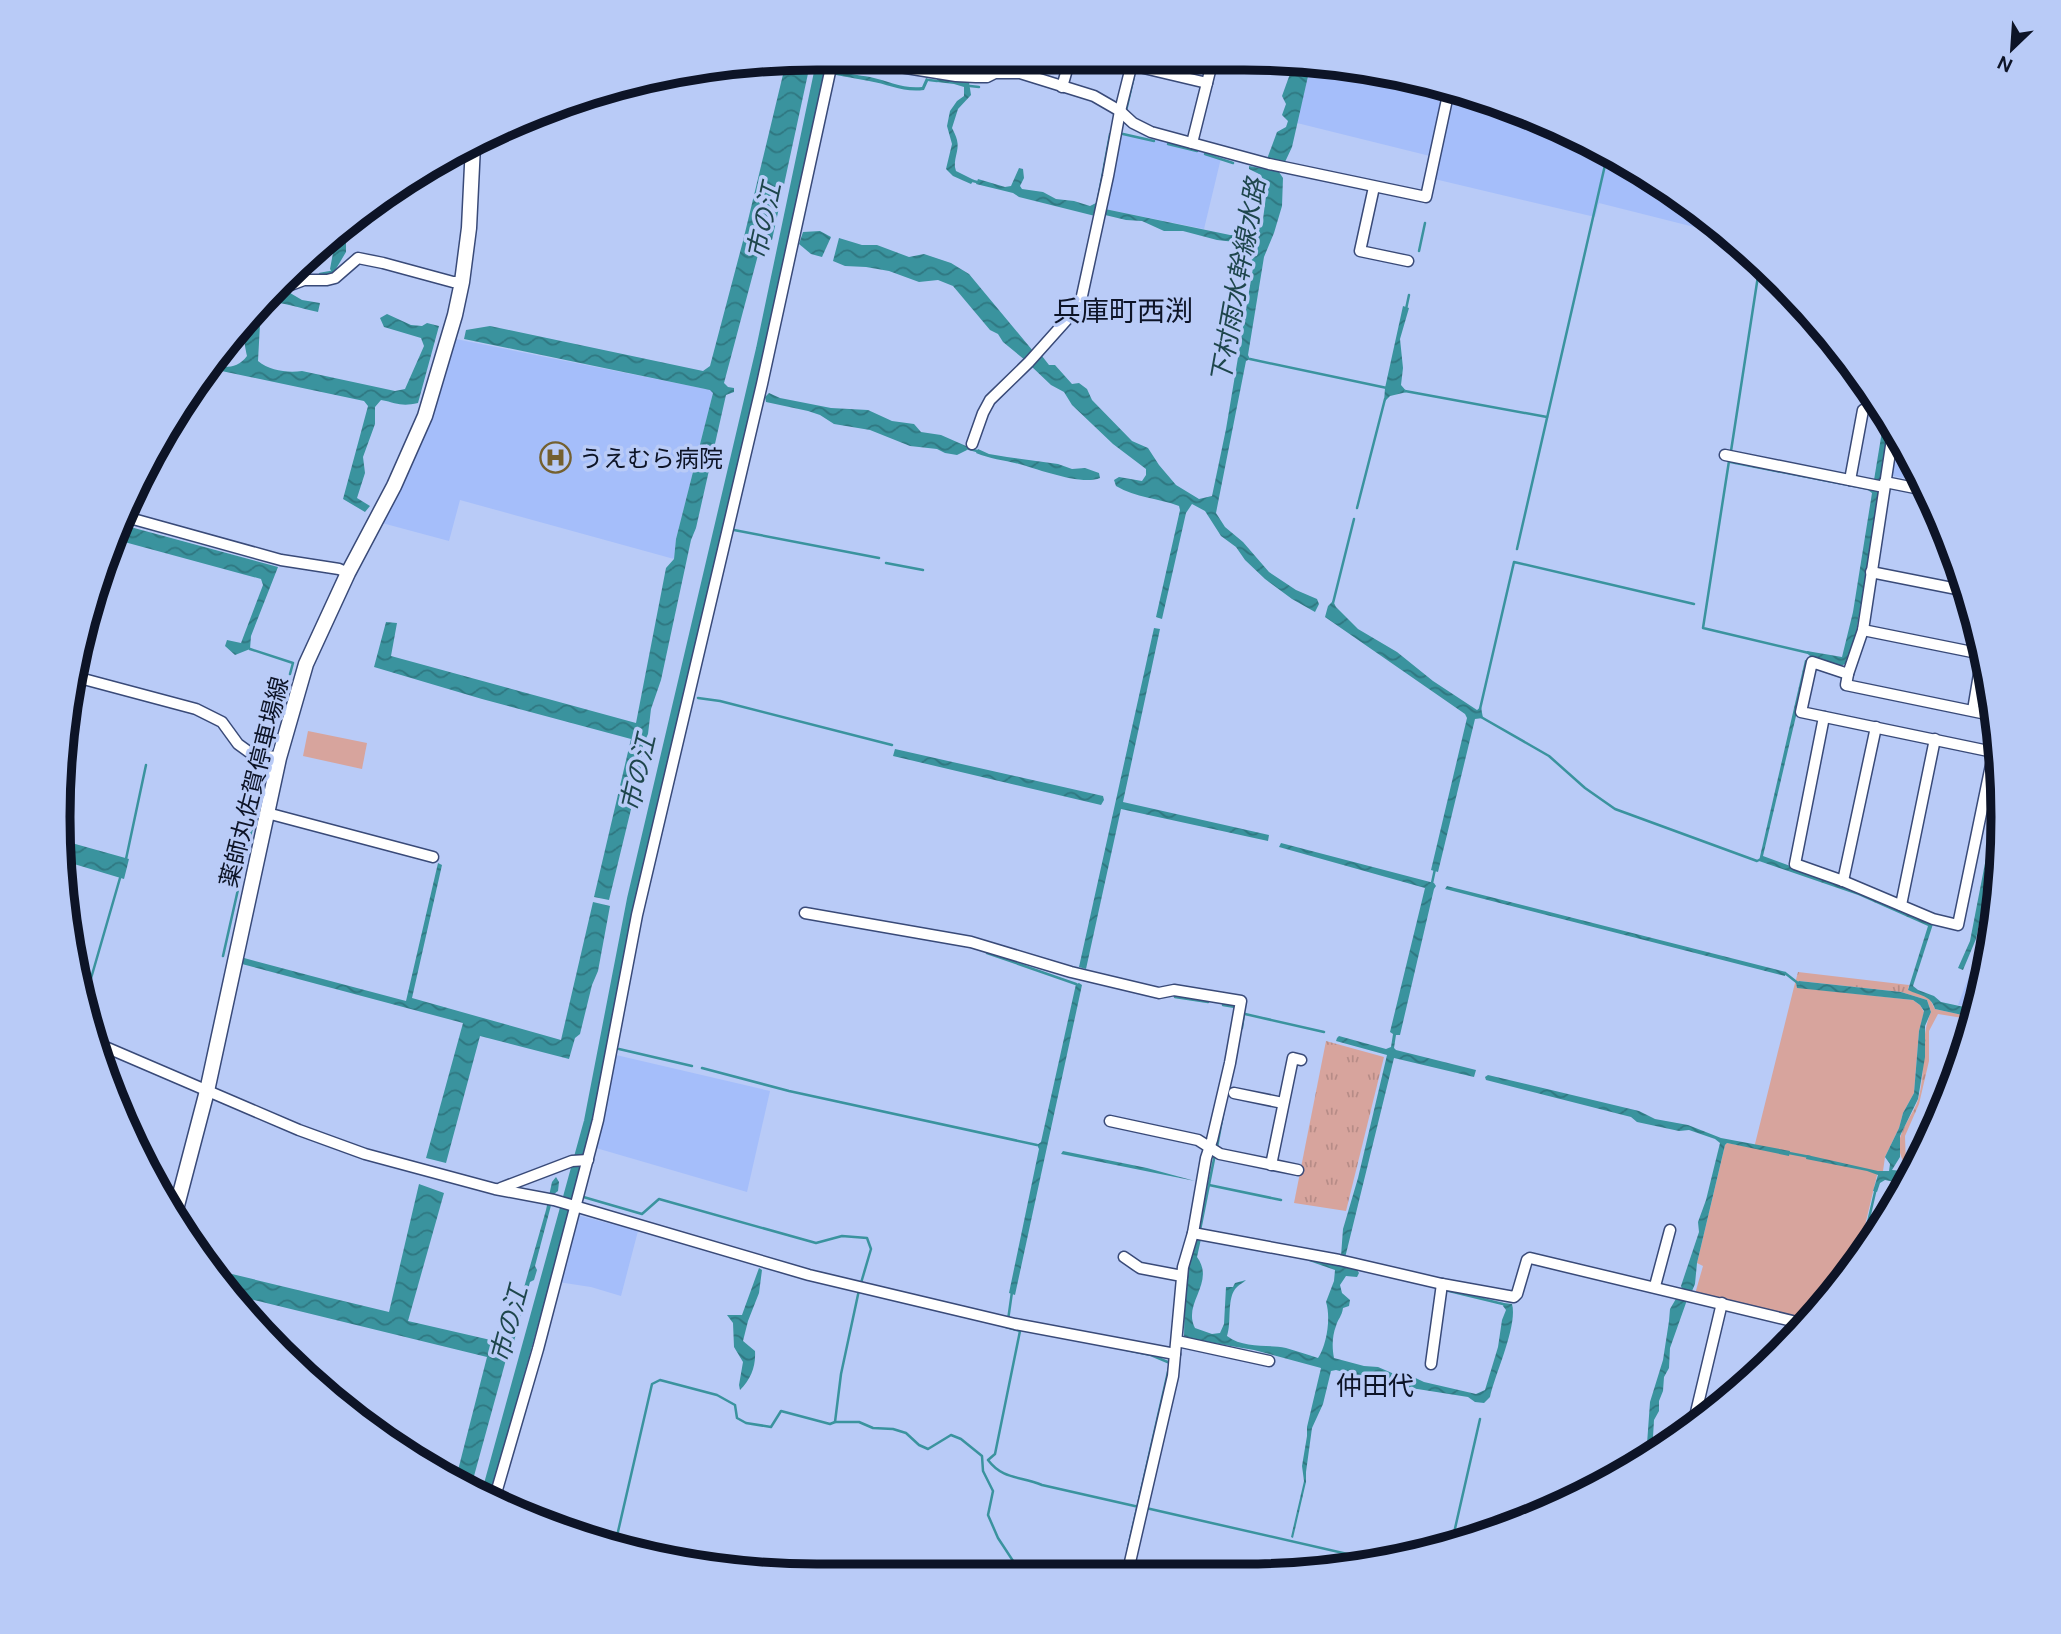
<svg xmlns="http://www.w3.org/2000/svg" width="2061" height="1634" font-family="'DM Sans','Noto Sans JP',sans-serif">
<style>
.built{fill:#a5befa}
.grass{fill:url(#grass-tufts)}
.park{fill:#d7a49d}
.water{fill:url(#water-waves)}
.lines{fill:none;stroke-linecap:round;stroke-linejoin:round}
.stream{stroke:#3a939e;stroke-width:2.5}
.canal{stroke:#3a939e;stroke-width:10}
.minor-casing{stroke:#394a78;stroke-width:13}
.major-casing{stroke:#394a78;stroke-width:17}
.minor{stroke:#fff;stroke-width:10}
.major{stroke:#fff;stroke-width:14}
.labels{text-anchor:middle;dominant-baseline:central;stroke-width:7;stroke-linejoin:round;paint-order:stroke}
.poi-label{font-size:24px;fill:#0d1427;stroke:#b9cbf7;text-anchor:start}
.street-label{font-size:24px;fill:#0d1427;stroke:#b9cbf7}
.water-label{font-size:26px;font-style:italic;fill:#1e464c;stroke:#b9cbf7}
.neighbourhood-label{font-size:26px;fill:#0d1427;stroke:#b9cbf7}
.quarter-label{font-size:28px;fill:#0d1427;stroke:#b9cbf7}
.rim{fill:none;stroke:#0d1427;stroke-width:9}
</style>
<defs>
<pattern id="grass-tufts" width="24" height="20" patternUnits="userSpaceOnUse" patternTransform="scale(1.75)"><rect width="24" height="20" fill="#d7a49d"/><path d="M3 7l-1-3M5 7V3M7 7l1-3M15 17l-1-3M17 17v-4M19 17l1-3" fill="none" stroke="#b78c87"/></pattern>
<pattern id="water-waves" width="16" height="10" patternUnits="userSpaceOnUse" patternTransform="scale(1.75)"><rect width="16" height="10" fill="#3a939e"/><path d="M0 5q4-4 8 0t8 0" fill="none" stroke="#2f7781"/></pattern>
</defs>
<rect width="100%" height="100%" fill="#b9cbf7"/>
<g class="built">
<path d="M1311,63L1488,98L1624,160L1730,236L1599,203L1595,217L1426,177L1430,156L1297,123Z"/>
<path d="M1119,133L1172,143L1221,158L1204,229L1105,209Z"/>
<path d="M456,339L711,390L713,393L676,539L674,559L460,500L449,541L382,523L425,437L442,386Z"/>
<path d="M1896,430L1902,438L1922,482L1889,475Z"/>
<path d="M2001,853L2002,867L1978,1009L1958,1005L1984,937Z"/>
<path d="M616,1055L770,1091L747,1192L596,1148Z"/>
<path d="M577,1215L638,1231L621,1296L591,1287L558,1282Z"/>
</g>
<g class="grass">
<path d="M880,58H974L971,72L957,74L880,61Z"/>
<path d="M1798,972L1909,985L1908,990L1929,997L1935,1009L1976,1018L1975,1020L1938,1014L1929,1031V1061L1919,1104L1905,1136L1906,1166C1900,1157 1897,1146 1901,1135C1905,1123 1914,1112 1918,1100C1927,1071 1919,1039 1931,1012L1927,1000L1901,992L1799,981L1796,983L1797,988L1794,987Z"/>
<path d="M1326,1041L1384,1057L1346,1211L1294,1203Z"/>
</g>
<g class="park">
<path d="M308,731L367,743L362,769L303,756Z"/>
<path d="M1794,987L1913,1000L1920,1005L1924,1012L1919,1031L1914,1093L1903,1113L1899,1128L1885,1157L1883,1171H1878L1856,1263L1846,1280L1807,1321L1695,1294L1703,1266L1697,1263L1725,1145L1727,1143L1754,1148Z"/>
</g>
<g class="water">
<path d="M808,59L809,69L772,240H762L724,383L728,387L734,388V392L726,395L696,528L691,540L661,680L651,709L648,734L643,745L641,768L609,900L594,897L631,739L482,699L374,667L386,622L397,623L391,656L636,723L666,568L674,559L676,539L713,393L710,390L464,339L466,330L490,326L703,371L710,366L743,241L786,62Z"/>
<path d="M1295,60L1311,63L1292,147L1285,162H1282L1279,172L1283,178L1282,206L1274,233L1264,257L1248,355L1250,359L1246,361L1216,513L1225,527L1243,542L1269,572L1296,590L1317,599L1319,604L1315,612L1292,599L1265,579L1245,560L1236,547L1221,536L1205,511L1192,504L1186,513L1162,619L1156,617L1180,510L1179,506C1158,498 1136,498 1116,486L1114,480L1119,477L1142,481L1146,475V469L1113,444L1072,405L1064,392L1051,385L1031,366L1042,356L1049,365H1055L1072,384L1079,383L1087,389L1092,400L1132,441L1148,448L1159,465L1176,485L1199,499L1212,496L1226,429L1253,268L1250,249L1244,245L1235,242L1217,240L1183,231H1164L1142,221L1126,220L1105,215V209L1230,235H1246V227L1263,219L1267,189L1261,175L1249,169V166L1272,170L1274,161L1267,159L1277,132L1286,127L1288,121L1282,115L1286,104L1282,96Z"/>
<path d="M836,70C848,74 858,75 870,77C888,81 903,89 922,87L926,78L929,79L924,90C904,93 888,84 869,81C858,79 847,77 836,75Z"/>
<path d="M937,79L969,82L971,95L958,109L952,128C954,132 956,136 957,140C960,151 952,160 956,171L974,180L971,184L953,176L946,169L952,144L947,126L950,111L957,101L964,96V87L954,84L937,82Z"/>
<path d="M1109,133L1112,134L1095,216L1019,197L1013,193L976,184L978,179L1005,187L1011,186L1019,168L1023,169L1024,178L1020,186L1022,189L1043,192L1056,199L1074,201L1090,206L1096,203Z"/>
<path d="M376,206V213L371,221H358L353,225L346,241V252L333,274L330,269L336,237Z"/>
<path d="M820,231L831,237L822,257L811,254L799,244L803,232Z"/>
<path d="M839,238L862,245H877L909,257L924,254L951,263L969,274L1033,351L1025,360L1003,342L998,334L990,330L953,286L938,280L919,282L889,271L866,267L845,266L833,261Z"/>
<path d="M285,290L302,300L320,303L318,312C299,308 282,301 263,302L272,291Z"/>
<path d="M261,305L258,361C270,371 288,373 302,371L395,391L405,389L424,346L421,338L384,327L380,318L387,314L411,325L422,326L427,323L439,326L418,403C401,407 397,403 381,400L375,407V424L363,457L365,473L357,498L370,506L365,512L343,499L368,406L364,401L212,369L214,366C227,368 238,368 247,356C241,328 244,327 261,305Z"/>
<path d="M1403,306L1409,308L1400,339L1403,368L1401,385L1407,392L1390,396L1384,402L1385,388Z"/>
<path d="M769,393L780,398L831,408L868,410L892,421L914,424L921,432L941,435L966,446L967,450L957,455L945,453L937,449L910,446L870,430L834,424L820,415L808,411L766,402L765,397Z"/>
<path d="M1885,413L1891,421L1882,482L1874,480Z"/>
<path d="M978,449L989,454L1007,457L1058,464L1072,469L1085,468L1099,473L1100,478C1082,486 1038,469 1019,464C1004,460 990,459 976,453Z"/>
<path d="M1729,461L1880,490L1856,633L1847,663L1841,666L1810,656L1807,653V651L1842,657L1853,612L1872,493L1868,490L1729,463Z"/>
<path d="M123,525L278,567L251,636L250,649L235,655L225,646L227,640L241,643L263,585L261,579L117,540Z"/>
<path d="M1333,601L1336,607L1358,629L1397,652L1433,681L1477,710L1481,707L1483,718L1475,719L1438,872L1431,870L1467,718L1465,714L1325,617L1328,606Z"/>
<path d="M1154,628L1160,629L1123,802L1269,835L1268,841L1121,809L1086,969L1079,967Z"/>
<path d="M1805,660L1809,661L1763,856L1859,891L1933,924L1913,986L1918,990L1934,996L1941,1002L1978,1010L1976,1018L1935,1009C1931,995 1920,996 1908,990L1928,926L1858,895L1759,861Z"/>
<path d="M895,749L1103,796L1104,800L1101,805L893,756Z"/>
<path d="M1999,791L2000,822L1976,939L1963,970L1958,968L1970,941L1986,858L1987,840L1996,797Z"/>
<path d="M61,840L129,859L124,879L64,861Z"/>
<path d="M1281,843L1434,883L1436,886L1434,889L1400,1035H1396L1394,1048L1396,1050L1476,1070L1474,1077L1394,1058L1344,1262L1356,1268L1359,1273L1357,1277L1346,1276L1340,1285L1342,1293L1350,1300L1349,1306L1343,1308C1342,1316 1338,1319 1336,1326C1332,1336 1332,1348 1334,1358L1364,1366L1378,1367L1392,1373H1405L1424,1382L1476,1394L1485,1390L1498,1347L1502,1320L1506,1310L1503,1306L1504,1303L1512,1304C1518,1325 1495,1374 1490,1397L1484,1403L1475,1402L1468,1397L1392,1385L1336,1370L1331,1371L1323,1404L1312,1428L1306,1472V1482L1293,1538L1291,1537L1304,1481L1302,1466L1307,1436V1427L1321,1368L1254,1350L1184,1338C1185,1305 1182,1267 1198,1238L1201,1239L1197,1257C1216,1283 1182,1303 1195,1328L1212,1334L1220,1333L1224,1324L1226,1287H1233L1235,1283L1246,1280C1243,1283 1240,1284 1237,1287C1226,1297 1232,1322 1227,1336C1244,1349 1267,1344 1286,1348C1297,1351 1308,1355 1318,1358C1327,1345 1331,1317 1326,1302L1334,1281L1335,1270L1309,1261L1310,1258L1341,1256L1343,1229L1358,1178L1387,1055L1336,1041L1337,1038L1339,1036L1386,1049L1391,1047L1393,1034L1390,1032L1425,888L1279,847Z"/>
<path d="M438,863L442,865L412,998L561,1040L593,902L610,906L598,971L592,985L580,1034L575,1038L569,1059L480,1036L446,1163L426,1158L463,1023L242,964L244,958L406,1001Z"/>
<path d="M1447,886L1786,972L1785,976L1445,889Z"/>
<path d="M1799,981L1901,992L1927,1000L1931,1012L1925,1026V1057L1918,1099L1900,1136V1157L1892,1170L1913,1172L1905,1184L1885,1180L1880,1183L1877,1192L1873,1191L1878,1175L1867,1171L1806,1159L1807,1155L1878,1171H1889L1890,1164L1885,1157L1899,1128L1903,1113L1914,1093L1919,1031L1924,1011L1920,1005L1913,1000L1797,988L1796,983Z"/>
<path d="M1079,983L1082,985L1015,1295L1009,1293L1039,1149L1037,1145L1041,1142L1076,984Z"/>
<path d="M1488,1075L1639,1111L1655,1119L1688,1125L1721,1138L1790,1151L1789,1156L1727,1143L1725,1145L1697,1263L1695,1284L1692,1291L1682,1289L1681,1286L1699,1232L1698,1222L1706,1200L1720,1143L1715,1139L1689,1130L1679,1131L1637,1122L1631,1117L1486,1080L1485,1077Z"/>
<path d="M1063,1151L1147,1168L1195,1181L1061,1154Z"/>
<path d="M556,1177L559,1182L558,1191L554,1194L535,1266L537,1270L534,1280L530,1282L513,1345L507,1356L471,1487L456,1478L487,1357L229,1294L211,1269L389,1312L419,1184L444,1193L408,1321L508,1344L546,1210L552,1182Z"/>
<path d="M759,1268L762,1270L759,1293L748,1321L743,1341L755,1351C756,1366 751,1379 740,1390L739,1385L743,1362L734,1347L733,1323L727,1315H742Z"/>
<path d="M1677,1297L1687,1300L1670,1348L1669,1368L1664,1377L1663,1391L1659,1401V1411L1654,1420L1652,1454L1646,1458L1650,1402L1663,1360L1669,1321L1670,1309Z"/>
<path d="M624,1542L676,1557L698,1561L718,1567L675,1562L622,1545Z"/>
</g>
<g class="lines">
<g class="stream">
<path d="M971,72L974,58"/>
<path d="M929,80L937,81"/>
<path d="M970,86L979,87"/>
<path d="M1126,111L1134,76"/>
<path d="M1123,134L1154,141"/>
<path d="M1168,144L1197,151"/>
<path d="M1205,154L1233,163"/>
<path d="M973,181L977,182"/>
<path d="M1419,251L1425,223"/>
<path d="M320,274L331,272"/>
<path d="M1406,309L1409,295"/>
<path d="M1250,359L1387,388"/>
<path d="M1405,391L1547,417"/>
<path d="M966,448L977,451"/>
<path d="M1731,451L1760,263"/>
<path d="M1729,461L1703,628L1809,653"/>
<path d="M1357,508L1385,399"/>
<path d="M734,530L879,558"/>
<path d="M1517,549L1608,152"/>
<path d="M886,563L923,570"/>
<path d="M1333,603L1354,519"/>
<path d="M250,649L293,663L290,674"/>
<path d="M284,691L287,682"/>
<path d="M698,698L720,701L892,745"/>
<path d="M1480,709L1514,562L1694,604"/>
<path d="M1481,717L1549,756L1585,788L1615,809L1757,861L1761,859"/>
<path d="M273,732L275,726"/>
<path d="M270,744L271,739"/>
<path d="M126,859L146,765"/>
<path d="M1432,883L1435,869"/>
<path d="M987,953L1076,984"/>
<path d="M223,956L267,761"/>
<path d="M1785,973L1799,984"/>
<path d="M1175,997L1208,1002"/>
<path d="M1223,1005L1235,1007"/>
<path d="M83,1006L120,878"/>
<path d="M1245,1014L1324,1032"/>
<path d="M1242,1028L1244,1014"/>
<path d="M619,1049L692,1066"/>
<path d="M702,1068L789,1091L1037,1145"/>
<path d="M1217,1147L1224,1109"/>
<path d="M1789,1153L1810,1157"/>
<path d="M1209,1185L1281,1200"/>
<path d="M580,1196L642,1214L659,1199L816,1243L842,1236L867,1238L871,1249L861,1283"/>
<path d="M1200,1230L1215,1154"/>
<path d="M1860,1257L1876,1188"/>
<path d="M859,1290L841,1374L835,1422H859L873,1428L893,1429L906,1433L919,1445L928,1449L951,1435L961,1439L982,1456L983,1471L993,1491L988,1515L998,1538L1023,1576"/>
<path d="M1445,1290L1503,1304"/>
<path d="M1008,1320L1012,1292"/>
<path d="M1006,1327L1020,1331L995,1454L988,1460C1003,1480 1021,1476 1042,1485L1139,1507"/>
<path d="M1127,1350L1151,1355L1170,1363L1128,1548"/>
<path d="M1146,1508L1378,1561"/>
<path d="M554,1527L612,1540L617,1536L652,1384L660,1380L717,1395L735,1405L737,1418L746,1423L771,1427L781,1411L830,1424L835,1422"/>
<path d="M614,1538L623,1543"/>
<path d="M1451,1546L1480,1419"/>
</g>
<path class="canal" d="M486,1495L589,1121L632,899L761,349L822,58"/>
<defs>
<g id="minor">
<path d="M844,58L956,76L976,77H987L995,73H1020L1094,96L1120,111L1133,123L1151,132L1269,164L1426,197L1449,90"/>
<path d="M1131,65L1207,83"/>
<path d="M1062,87L1070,59"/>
<path d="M1192,143L1213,59"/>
<path d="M1374,187L1360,251L1408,261"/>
<path d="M276,286H288L304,280H327L335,278L358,258L383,263L453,282H462"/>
<path d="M1894,426L1863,630L1848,674L1812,662L1801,712L1998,753"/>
<path d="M972,444L983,413L990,400L1029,362L1080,305L1108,176L1120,111L1133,59"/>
<path d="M1725,455L1884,487"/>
<path d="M1850,480L1863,410"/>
<path d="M1885,482L1925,490"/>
<path d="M126,517L281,560L339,569L348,573"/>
<path d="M1871,572L1967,591"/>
<path d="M1863,630L1982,654"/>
<path d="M1848,674L1846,685L1996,716"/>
<path d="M76,677L196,709L222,722L238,744L249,752L279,758"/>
<path d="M1973,710L1982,656"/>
<path d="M1824,717L1795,864L1843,881L1933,919L1958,925L1997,736"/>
<path d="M267,813L433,857"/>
<path d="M1843,881L1876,727"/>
<path d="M1901,905L1935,739"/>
<path d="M96,1043L299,1130L365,1154L495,1189L554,1200L809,1275L1015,1324L1175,1354L1183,1267L1193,1233L1206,1158L1212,1140L1230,1063L1241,1001L1174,990L1159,993L1071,972L971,942L805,913"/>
<path d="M1234,1093L1283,1103"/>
<path d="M1110,1121L1198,1140L1220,1154L1298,1170"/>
<path d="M1271,1165L1293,1058L1301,1060"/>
<path d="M501,1188L572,1161L588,1160"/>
<path d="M1875,1221L1882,1222"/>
<path d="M1193,1233L1339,1260L1442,1284L1514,1297L1517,1294L1527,1260L1530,1258L1805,1324"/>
<path d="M1124,1257L1140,1268L1182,1276"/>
<path d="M1655,1286L1670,1230"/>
<path d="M1177,1341L1269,1361"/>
<path d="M1431,1364L1442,1284"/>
<path d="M1693,1425L1722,1303"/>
<path d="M494,1500L538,1349L598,1120L637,915L762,384L833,58"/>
<path d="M1127,1575L1173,1376L1175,1354"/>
</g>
<path id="major" d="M174,1217L207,1091L279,758L306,664L348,573L394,486L425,416L455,315L462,282L469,228L473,145"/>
</defs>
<use href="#minor" class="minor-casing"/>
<use href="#major" class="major-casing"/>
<use href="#minor" class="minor"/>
<use href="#major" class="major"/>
</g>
<defs>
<symbol id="hospital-ring" viewBox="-11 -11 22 22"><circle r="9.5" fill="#b9cbf7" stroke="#74602f" stroke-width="1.5"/><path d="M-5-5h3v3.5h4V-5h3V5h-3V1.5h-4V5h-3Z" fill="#74602f"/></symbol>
</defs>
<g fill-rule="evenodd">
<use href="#hospital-ring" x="538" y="440" width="35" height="35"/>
</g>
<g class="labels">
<g class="poi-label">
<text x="579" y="458">うえむら病院</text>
</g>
<g class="street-label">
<text transform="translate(254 782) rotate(-76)">薬師丸佐賀停車場線</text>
</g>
<g class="water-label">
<text transform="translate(764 221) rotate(-78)">市の江</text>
<text transform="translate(1238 281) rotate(-80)">下村雨水幹線水路</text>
<text transform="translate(638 773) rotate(-77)">市の江</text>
<text transform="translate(509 1324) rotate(-75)">市の江</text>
</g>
<g class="neighbourhood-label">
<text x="1375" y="1386">仲田代</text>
</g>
<g class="quarter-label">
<text x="1123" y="311">兵庫町西渕</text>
</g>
</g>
<path d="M0 0H2061V1634H0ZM817 70H1244A747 747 0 0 1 1991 817V817A747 747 0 0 1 1244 1564H817A747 747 0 0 1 70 817V817A747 747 0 0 1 817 70Z" fill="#b9cbf7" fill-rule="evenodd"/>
<path class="rim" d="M817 70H1244A747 747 0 0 1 1991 817V817A747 747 0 0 1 1244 1564H817A747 747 0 0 1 70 817V817A747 747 0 0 1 817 70Z"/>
<g transform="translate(2012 49) rotate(205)" stroke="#b9cbf7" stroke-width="5" paint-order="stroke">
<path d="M0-5L12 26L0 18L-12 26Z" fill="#0d1427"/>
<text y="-10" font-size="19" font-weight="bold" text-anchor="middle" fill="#0d1427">N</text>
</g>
</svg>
